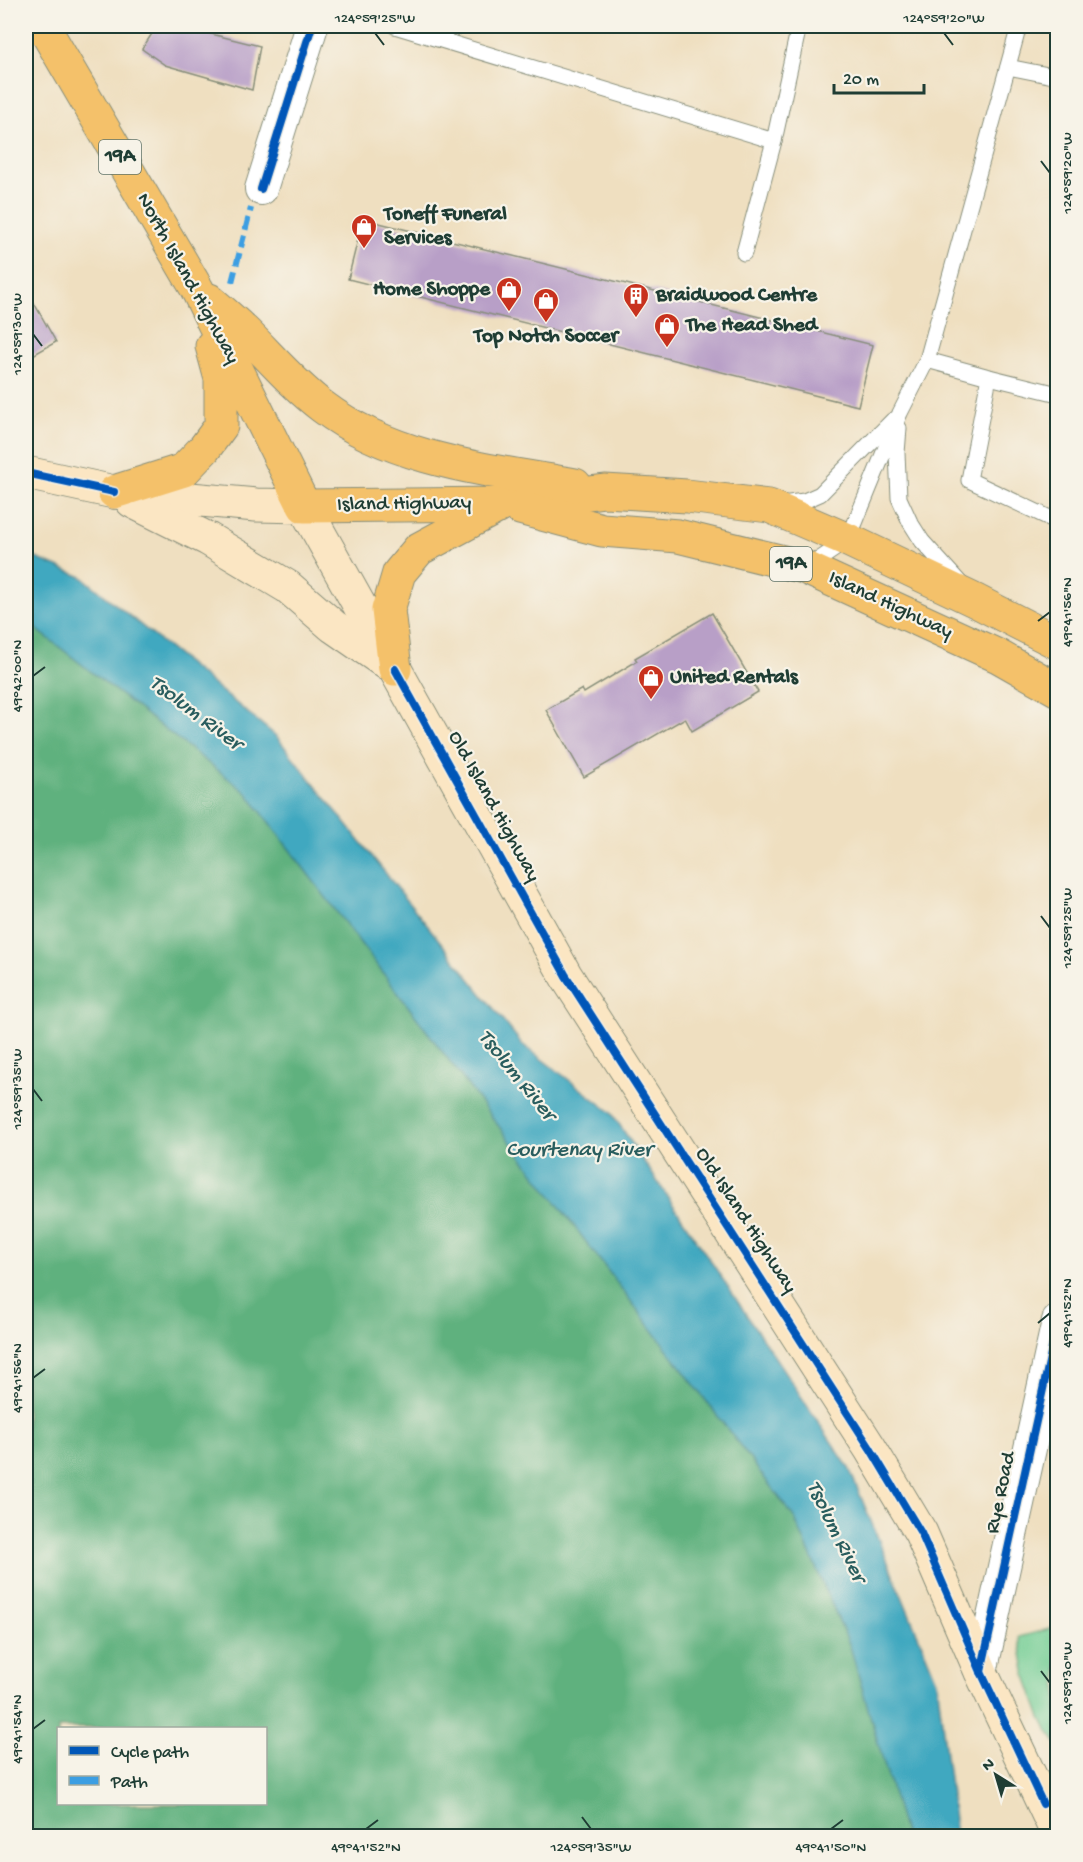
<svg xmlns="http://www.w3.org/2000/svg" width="1083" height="1862" font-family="'Gochi Hand',sans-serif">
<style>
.green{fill:#74ce95;stroke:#4a8664;stroke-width:1.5}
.forest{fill:#5fb17e;stroke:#3f7759;stroke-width:1.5;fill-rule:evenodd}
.water{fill:#40a8c0;stroke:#30727a;stroke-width:1.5}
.building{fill:#b89fc7}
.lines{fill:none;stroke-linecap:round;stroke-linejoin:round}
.lane-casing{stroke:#878e7a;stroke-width:17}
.street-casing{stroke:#878e7a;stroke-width:34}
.secondary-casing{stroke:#878e7a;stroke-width:35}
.primary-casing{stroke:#878e7a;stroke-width:35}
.lane{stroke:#fff;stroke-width:15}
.street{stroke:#fff;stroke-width:32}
.secondary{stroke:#fbe6c3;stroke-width:33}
.primary{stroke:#f4c16a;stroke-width:33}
.quiet{stroke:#3c9ee2;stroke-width:6;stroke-dasharray:12 6;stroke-linecap:butt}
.cycleway-casing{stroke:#f7f3e8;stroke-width:11}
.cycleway{stroke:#0057b8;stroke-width:8}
.ticks{fill:none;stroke:#1f3d34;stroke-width:2}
.labels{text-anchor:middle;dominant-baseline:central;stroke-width:4.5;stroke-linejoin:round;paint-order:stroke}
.shield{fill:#f7f3e8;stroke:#60746a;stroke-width:1.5}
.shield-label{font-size:20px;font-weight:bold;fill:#1f3d34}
.poi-label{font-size:21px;font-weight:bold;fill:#1f3d34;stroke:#f7f3e8;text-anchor:start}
.street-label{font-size:21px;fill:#1f3d34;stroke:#f7f3e8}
.water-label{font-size:22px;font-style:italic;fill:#295d5e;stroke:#f7f3e8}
.neatline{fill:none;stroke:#1f3d34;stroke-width:2}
.ticks-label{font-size:15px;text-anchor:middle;fill:#1f3d34}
</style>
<rect width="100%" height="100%" fill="#f7f3e8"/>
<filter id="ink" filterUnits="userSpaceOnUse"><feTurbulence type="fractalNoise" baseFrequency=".0167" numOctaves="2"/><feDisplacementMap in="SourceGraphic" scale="12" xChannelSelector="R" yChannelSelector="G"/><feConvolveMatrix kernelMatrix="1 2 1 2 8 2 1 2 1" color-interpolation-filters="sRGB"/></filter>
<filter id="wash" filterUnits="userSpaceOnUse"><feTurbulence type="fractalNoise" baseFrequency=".008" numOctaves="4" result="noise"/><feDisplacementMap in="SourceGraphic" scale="24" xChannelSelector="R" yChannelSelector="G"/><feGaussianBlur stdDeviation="1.35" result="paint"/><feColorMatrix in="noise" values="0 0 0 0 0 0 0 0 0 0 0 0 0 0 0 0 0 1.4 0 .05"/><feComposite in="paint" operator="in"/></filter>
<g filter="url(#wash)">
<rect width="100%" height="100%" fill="#efdfc0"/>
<path class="green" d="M1057,1627H1058L1057,1745L1041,1718L1026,1676L1019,1637Z"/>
<path class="forest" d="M26,621L247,793L794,1517L850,1646L905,1836H26ZM58,1728H266V1804H58Z"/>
<path class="water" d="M26,554L82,577L276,736L522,1044L611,1112L849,1468L937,1681L956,1836H905L850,1646L794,1517L247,793L26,621Z"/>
<g id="blocks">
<g class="building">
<path d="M157,26H179L260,46L252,90L165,65L142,49Z"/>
<path d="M363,219L873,345L858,406L348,279Z"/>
<path d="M26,289L56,342L26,359Z"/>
<path d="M712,613L758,692L692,731L685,718L584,777L546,710L582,689L584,693L637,661L635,658Z"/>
</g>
</g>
</g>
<g filter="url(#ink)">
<use href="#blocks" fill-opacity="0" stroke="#878e7a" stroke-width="1.5"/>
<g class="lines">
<defs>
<g id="lane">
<path d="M395,26L774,141"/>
<path d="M1008,67L1058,77"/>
<path d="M744,253L774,141L799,26"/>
<path d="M927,360L989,377L969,480L1058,522"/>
<path d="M989,377L1058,394"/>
<path d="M899,428L897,453L899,498L910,522L922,541L961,584"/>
<path d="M782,504L804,501L820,494L893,420"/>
<path d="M807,566L814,563L848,540L900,413L927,360L1019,26"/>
</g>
<g id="street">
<path d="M261,189L312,26"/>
<path d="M981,1672L1058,1321"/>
</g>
<g id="secondary">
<path d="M26,473L114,492L256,505L304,506L566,976L870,1448L921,1533L981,1672L1058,1835"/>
<path d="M132,501L208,539L288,587L333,626L388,664"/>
</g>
<g id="primary">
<path d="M43,26L197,289L304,506L503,504L605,491L687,496L769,506L848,540L976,601L1058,643"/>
<path d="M209,300C222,311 235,322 247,334C272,359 295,386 323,407C394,461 490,470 575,485"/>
<path d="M114,492L184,470L204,449L221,426V379L212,346"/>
<path d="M520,508L602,530L678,536L804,567L998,656L1058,690"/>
<path d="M395,669L388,610L399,573L419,549L499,506"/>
</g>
</defs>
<use href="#lane" class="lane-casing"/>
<use href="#street" class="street-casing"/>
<use href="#secondary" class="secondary-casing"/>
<use href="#primary" class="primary-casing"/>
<use href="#lane" class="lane"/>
<use href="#street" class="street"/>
<use href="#secondary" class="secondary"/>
<use href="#primary" class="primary"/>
<path class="quiet" d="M232,282L251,208"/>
<defs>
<g id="cycleway">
<path d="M261,189L312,26"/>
<path d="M26,473L114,492"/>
<path d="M395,669L566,976L870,1448L921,1533L981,1672L1043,1804"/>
<path d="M981,1672L1058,1321"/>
</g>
</defs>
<use href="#cycleway" class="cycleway-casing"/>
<use href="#cycleway" class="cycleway"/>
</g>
</g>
<path class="ticks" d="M375,33L384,45M944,33L953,45M1041,161L1050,173M33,334L42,346M1038,621L1050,612M33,676L45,667M1041,916L1050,928M33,1089L42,1101M1038,1323L1050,1313M33,1378L45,1369M1041,1671L1050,1683M33,1729L45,1720M582,1817L591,1829M366,1829L378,1820M831,1829L843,1820"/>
<defs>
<symbol id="shop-pin" viewBox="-11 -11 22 30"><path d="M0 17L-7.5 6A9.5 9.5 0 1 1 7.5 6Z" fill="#c8321e" stroke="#f7f3e8"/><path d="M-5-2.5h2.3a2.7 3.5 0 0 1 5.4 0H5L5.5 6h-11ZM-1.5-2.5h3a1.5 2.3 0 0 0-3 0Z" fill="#fff"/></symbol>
<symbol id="building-pin" viewBox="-11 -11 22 30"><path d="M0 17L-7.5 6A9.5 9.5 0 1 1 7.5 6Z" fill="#c8321e" stroke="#f7f3e8"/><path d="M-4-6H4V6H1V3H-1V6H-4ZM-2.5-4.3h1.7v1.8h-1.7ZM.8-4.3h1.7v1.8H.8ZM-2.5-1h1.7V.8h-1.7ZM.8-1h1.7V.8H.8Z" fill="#fff"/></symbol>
</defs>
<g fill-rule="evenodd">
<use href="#shop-pin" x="349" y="212" width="30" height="40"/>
<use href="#shop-pin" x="494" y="275" width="30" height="40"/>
<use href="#building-pin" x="621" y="281" width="30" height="40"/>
<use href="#shop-pin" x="531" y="286" width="30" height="40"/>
<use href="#shop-pin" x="652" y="311" width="30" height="40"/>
<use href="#shop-pin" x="636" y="663" width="30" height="40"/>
</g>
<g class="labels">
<g class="shield">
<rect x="99" y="140" width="42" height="34" rx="4.5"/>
<rect x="770" y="547" width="42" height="34" rx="4.5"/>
</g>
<g class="shield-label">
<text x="120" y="157">19A</text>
<text x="791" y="564">19A</text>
</g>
<g class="poi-label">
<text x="384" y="215">Toneff Funeral<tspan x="384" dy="24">Services</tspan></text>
<text x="490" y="290" text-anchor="end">Home Shoppe</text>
<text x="656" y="296">Braidwood Centre</text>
<text x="686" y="326">The Head Shed</text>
<text x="546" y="337" text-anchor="middle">Top Notch Soccer</text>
<text x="670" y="678">United Rentals</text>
</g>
<g class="street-label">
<text transform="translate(187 279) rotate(61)">North Island Highway</text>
<text transform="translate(404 505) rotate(-1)">Island Highway</text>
<text transform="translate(890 606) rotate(25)">Island Highway</text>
<text transform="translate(493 807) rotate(61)">Old Island Highway</text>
<text transform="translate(745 1221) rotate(57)">Old Island Highway</text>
<text transform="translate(1002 1493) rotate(-78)">Rye Road</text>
</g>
<g class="water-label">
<text transform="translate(195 714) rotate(37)">Tsolum River</text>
<text transform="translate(516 1076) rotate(51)">Tsolum River</text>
<text x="579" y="1151">Courtenay River</text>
<text transform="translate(835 1532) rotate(64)">Tsolum River</text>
</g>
</g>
<rect width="1083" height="1862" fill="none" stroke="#f7f3e8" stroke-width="66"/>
<rect x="57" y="1727" width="210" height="78" fill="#f7f3e8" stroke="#a1aaa0" stroke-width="1.5"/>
<rect x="69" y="1746" width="30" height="9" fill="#0057b8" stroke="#a1aaa0" stroke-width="1.5"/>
<text x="111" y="1757" font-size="18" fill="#1f3d34">Cycle path</text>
<rect x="69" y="1776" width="30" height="9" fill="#3c9ee2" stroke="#a1aaa0" stroke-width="1.5"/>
<text x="111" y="1787" font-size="18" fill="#1f3d34">Path</text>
<g transform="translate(996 1775) rotate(323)" stroke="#f7f3e8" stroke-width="4.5" paint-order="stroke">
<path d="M0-4.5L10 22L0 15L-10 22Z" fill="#1f3d34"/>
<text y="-9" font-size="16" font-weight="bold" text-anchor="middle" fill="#1f3d34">N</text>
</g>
<path d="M834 84v9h90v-9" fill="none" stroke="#1f3d34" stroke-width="3"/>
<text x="843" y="84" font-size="18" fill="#1f3d34" stroke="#f7f3e8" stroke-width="4.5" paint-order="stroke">20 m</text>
<rect x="33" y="33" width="1017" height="1796" class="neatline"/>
<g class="ticks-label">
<text x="375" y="22">124°59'25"W</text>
<text x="944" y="22">124°59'20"W</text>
<text transform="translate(1066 173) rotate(-90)" y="5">124°59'20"W</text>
<text transform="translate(16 334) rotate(-90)" y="5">124°59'30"W</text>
<text transform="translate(1066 612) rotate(-90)" y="5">49°41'56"N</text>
<text transform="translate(16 676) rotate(-90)" y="5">49°42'00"N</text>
<text transform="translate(1066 928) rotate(-90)" y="5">124°59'25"W</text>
<text transform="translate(16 1089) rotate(-90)" y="5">124°59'35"W</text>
<text transform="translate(1066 1313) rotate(-90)" y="5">49°41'52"N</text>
<text transform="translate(16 1378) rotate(-90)" y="5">49°41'56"N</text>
<text transform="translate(1066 1683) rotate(-90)" y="5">124°59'30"W</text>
<text transform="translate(16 1729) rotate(-90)" y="5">49°41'54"N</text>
<text x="366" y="1851">49°41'52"N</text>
<text x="591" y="1851">124°59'35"W</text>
<text x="831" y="1851">49°41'50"N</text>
</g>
</svg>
